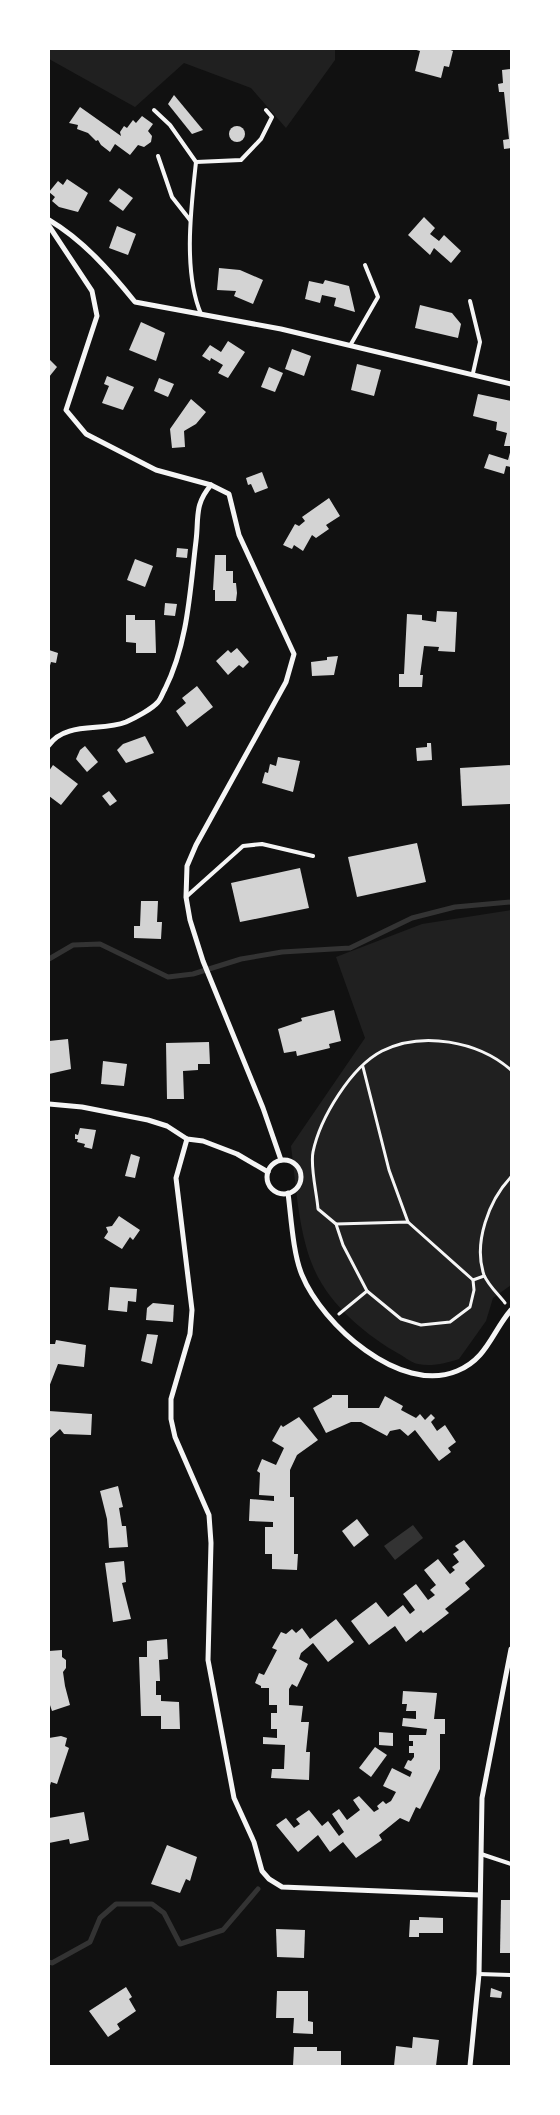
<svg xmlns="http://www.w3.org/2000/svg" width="560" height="2115" font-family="'Times New Roman',serif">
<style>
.green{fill:#202020}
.water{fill:#333}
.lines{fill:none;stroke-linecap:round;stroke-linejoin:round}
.stream{stroke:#333;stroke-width:5}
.building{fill:#d3d3d3}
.path{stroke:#f5f5f5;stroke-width:3}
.service{stroke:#f5f5f5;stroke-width:4}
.minor{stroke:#f5f5f5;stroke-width:5}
</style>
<rect width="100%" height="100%" fill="#111"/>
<g class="green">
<path d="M49,49H335V60L286,128L251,88L184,63L135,107L49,59Z"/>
<path d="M511,910V1285L493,1298L486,1321L459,1359C446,1363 432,1367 418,1364C412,1363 406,1358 401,1355C365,1335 327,1303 312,1264C298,1228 296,1184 291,1146L365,1038L336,957L422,924Z"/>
</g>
<path class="water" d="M413,1525L423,1538L395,1560L384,1546Z"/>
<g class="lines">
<g class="stream">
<path d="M49,959L73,945L100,944L168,977L193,974L241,959L282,952L350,948L412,918L455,907L511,902"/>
<path d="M49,1962L52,1963L90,1942L100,1918L116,1904H152L164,1913L180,1944L223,1930L258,1889"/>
</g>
</g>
<g class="building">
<path d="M413,49H448L453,51L449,67L444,66L441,78L415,71L420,51Z"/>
<path d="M511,69V148L504,149L503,140L509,139L504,92H499L498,84L503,83L502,70Z"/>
<path d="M174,95L203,130L192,134L168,104Z"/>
<path d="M80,107L121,136L120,132L124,126L127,128L133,120L136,123L142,116L153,124L148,131L152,136L151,142L144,147L138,145L130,155L115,144L110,152L101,145L98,140L96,141L88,133L77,129L78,125L69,123Z"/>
<circle cx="237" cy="134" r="8"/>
<path d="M67,179L88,193L78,212L59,207L52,201L55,197L49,192L58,181L63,185Z"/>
<path d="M119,188L133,198L123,211L109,201Z"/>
<path d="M424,217L435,228L430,234L439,241L444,235L461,251L451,263L434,248L430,255L408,235Z"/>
<path d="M117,226L136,234L128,255L109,248Z"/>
<path d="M219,268L240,270L263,280L253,304L234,296L236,291L217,290Z"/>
<path d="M325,280L349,286L355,312L334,306L336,298L322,295L320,303L305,299L309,281L323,284Z"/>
<path d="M420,305L452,313L461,324L458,338L415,328Z"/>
<path d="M141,322L165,333L156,361L129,350Z"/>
<path d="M228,341L245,352L228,378L218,373L223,365L211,358L210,361L202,356L210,345L221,352Z"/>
<path d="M292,349L311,356L304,376L285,369Z"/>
<path d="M49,359L57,367L49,377Z"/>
<path d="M357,364L381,370L374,396L351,390Z"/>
<path d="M269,367L283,373L275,392L261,387Z"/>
<path d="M107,376L134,387L123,410L102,403L109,386L104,384Z"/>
<path d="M159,378L174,384L168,397L154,391Z"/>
<path d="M478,394L511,401V446H504L507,433L496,430L497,422L473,416Z"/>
<path d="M191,399L206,412L196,424L184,431L185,447L172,448L170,429Z"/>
<path d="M511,449V467L506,466L504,474L484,468L489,454L508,460Z"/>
<path d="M262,472L268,488L255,493L251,484L248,485L246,478Z"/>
<path d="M329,498L340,516L326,525L329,529L316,538L312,535L303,551L294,545L292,549L283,545L295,524L299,526L305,521L302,517Z"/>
<path d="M177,548L188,549L187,558L176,557Z"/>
<path d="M215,555H226V571H233V583H236L237,593L236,601H215V590H213Z"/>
<path d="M135,559L153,566L145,587L127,580Z"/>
<path d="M165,603L177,604L175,616L164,615Z"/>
<path d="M437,611L457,612L455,652L438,651L439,647L424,646L420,675H423L422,687H399V674H404L407,614L422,615V620L436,622Z"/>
<path d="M126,615H135V620H155L156,653H136V643L126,642Z"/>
<path d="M237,648L249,662L243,668L239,665L228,675L216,661L228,650L231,653Z"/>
<path d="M49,650L58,653L56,663L51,662L49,669Z"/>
<path d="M338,656L334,675L312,676L311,662L327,660V657Z"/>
<path d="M197,686L213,707L187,727L176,711L186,703L182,698Z"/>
<path d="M145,736L154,753L126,763L117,750L123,744Z"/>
<path d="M427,743H431L432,760L417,761L416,748L427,747Z"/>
<path d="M85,746L98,762L87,772L76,759L80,750Z"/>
<path d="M278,757L300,761L293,792L262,783L265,772L268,773L270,764L276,766Z"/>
<path d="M53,765L78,784L61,805L49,796V771Z"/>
<path d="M511,765V804L462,806L460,768Z"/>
<path d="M109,791L117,801L110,806L102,796Z"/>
<path d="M417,843L426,882L357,897L348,857Z"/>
<path d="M300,868L309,908L240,922L231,883Z"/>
<path d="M141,901H158L157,922H162L161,939L134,938V926H140Z"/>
<path d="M334,1010L341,1041L329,1044L330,1048L297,1056L296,1051L284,1053L278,1029L302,1021L301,1018Z"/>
<path d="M68,1039L71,1069L49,1074V1041Z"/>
<path d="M209,1042L210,1064H198V1070L183,1071L184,1099H167L166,1043Z"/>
<path d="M103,1061L127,1064L124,1086L101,1084Z"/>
<path d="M80,1128L96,1130L92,1149L84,1147L85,1144L77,1142L78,1139H75V1134L78,1135Z"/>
<path d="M131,1154L140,1157L135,1178L125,1176Z"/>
<path d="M119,1216L140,1230L133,1240L130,1237L122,1249L104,1238L108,1232L106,1227L112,1226Z"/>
<path d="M110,1287L137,1289L136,1302L128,1301L127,1312L108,1310Z"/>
<path d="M153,1303L174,1305L173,1322L146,1320L147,1308Z"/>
<path d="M147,1334L158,1335L152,1364L141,1361Z"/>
<path d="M56,1340L86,1345L84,1367L58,1364L49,1387V1344H55Z"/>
<path d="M332,1395H348V1408H379L385,1396L403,1406L401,1410L416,1418L420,1414L425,1420L431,1414L435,1418L431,1422L437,1431L445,1425L456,1442L448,1448L451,1452L439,1461L415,1430L408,1436L400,1429L390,1431L387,1436L361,1422H351L326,1433L313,1408L332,1397Z"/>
<path d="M49,1411L92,1414L91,1435L64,1434L60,1429L49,1439Z"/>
<path d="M299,1417L318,1440L297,1455L290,1470V1497H294V1554H298L297,1570L272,1569V1554H265V1527H273V1522L249,1521L250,1499L274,1501V1496L259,1495L260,1473L257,1471L262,1459L276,1465L284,1448L272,1441L281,1425L283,1427Z"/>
<path d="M118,1486L123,1507L119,1508L122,1526H126L128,1547L109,1548L107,1519L100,1491Z"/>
<path d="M357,1519L369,1535L354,1547L342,1531Z"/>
<path d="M464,1540L485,1566L465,1583L470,1589L445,1609L449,1613L423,1633L421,1630L406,1642L395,1626L369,1645L351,1621L376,1602L388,1617L403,1605L410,1614L415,1610L403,1594L416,1584L428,1600L435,1595L430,1590L436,1585L424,1570L438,1559L450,1574L455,1570L452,1567L459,1562L453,1554L459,1550L455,1546Z"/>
<path d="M124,1561L126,1582L122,1583L131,1619L113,1622L105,1563Z"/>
<path d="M336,1619L354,1642L328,1662L313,1643L301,1653L299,1659L308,1664L297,1687L292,1684L289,1689V1705L303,1706L301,1722H309L306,1752H310L309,1780L271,1778L272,1769H284L285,1745L263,1744V1737L277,1738V1729H271V1713H277V1705H269V1688H261V1686L255,1683L259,1673L264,1675L277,1650L272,1648L281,1632L286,1634L292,1629L296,1633L302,1628L310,1639Z"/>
<path d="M167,1639L168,1659L159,1660L160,1681H156V1695H161V1701L179,1702L180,1729H161V1716H141L139,1657H147V1641Z"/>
<path d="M62,1650V1657L66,1660V1668L63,1672L65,1686L70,1705L52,1711L49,1702V1651Z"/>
<path d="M403,1691L437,1693L434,1719H445V1734H440V1769L420,1809L416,1807L409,1822L400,1818L379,1835L382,1840L356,1858L343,1842L330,1852L318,1835L298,1852L276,1825L286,1818L294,1828L300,1824L296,1819L309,1810L322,1826L328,1821L339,1836L344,1832L332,1814L339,1809L347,1820L360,1810L353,1800L359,1796L374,1812L379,1809L377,1806L383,1801L386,1804L391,1801L396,1792L383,1786L392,1768L410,1777L412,1772L404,1768L408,1760L411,1761L414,1757V1753H409V1746H413V1741H409V1735H426L427,1729L402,1726L403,1718L416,1719V1711H406L407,1704H402Z"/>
<path d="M379,1732L393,1733V1746L379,1745Z"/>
<path d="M61,1736L67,1738L65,1746L69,1748L57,1784L51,1782L49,1789V1738Z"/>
<path d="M375,1747L387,1755L371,1777L359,1768Z"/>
<path d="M84,1812L89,1840L70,1844L69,1839L49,1843V1818Z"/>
<path d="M167,1845L197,1857L190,1881L186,1879L180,1893L151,1884Z"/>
<path d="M501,1900H511V1953H500Z"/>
<path d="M419,1917L443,1918V1933H419V1937H409L410,1920H419Z"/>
<path d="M276,1929L305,1930L304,1958L277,1957Z"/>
<path d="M126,1987L132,1997L129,1999L136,2011L117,2024L120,2029L108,2037L89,2011Z"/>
<path d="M491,1988L502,1992L501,1998L490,1997Z"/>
<path d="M277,1991H308V2021L313,2022V2034L293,2033L294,2018H276Z"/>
<path d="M413,2037L439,2040L436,2066H394L396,2046L412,2048Z"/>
<path d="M294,2047H317V2051H341V2066H293Z"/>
</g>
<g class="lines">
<g class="path">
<path d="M363,1067L389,1170L408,1222"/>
<path d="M336,1224L408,1222L473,1280L474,1290L470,1307L450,1322L421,1325L401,1319L367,1291"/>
<path d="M473,1280L484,1276"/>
<path d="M505,1303C499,1295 488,1285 484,1275C473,1243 489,1200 511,1177"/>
<path d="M339,1314L367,1291L343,1245L336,1224L318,1209C317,1194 310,1167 313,1152C320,1118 351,1067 382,1051C422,1031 478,1041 511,1070"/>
</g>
<g class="service">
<path d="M154,110L170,125L196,162"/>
<path d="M158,156L172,197L190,220"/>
<path d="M196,162C191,208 183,272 201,314"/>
<path d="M196,162L241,160L261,139L272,117L266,110"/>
<path d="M470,301L480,342L473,373"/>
<path d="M351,344L378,297L365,265"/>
<path d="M186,897L243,846L262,844L313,856"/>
<path d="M481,1854L511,1864"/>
<path d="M479,1974L511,1975"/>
</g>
<g class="minor">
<path d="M49,220C83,240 110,271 135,302L281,329L511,384"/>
<path d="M49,226L92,291L97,316L66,410L86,434L156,470L211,485L229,494L239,535L294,654L286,682L196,845L187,866L186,897L190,920L203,961L263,1108L281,1160"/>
<path d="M49,745C66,721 102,732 126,722C135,718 152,709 158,702C161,699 163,692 165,689C188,643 190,590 196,541C199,517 194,505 211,485"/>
<path d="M49,1104L82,1107L148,1120L167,1126L187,1139L203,1141L237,1154L268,1172"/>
<path d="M187,1139L176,1178L192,1310L190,1334L171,1399V1419L175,1437L209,1515L211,1543L208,1660L234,1798L254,1842L262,1871L269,1879L282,1887L479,1895"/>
<circle cx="284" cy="1177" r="17"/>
<path d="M288,1193C291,1216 293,1254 302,1275C322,1324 400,1395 457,1371C487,1359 492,1332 511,1310"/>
<path d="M470,2066L479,1974L482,1798L511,1649"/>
</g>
</g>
<rect width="560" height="2115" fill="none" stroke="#ffffff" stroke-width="100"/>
</svg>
